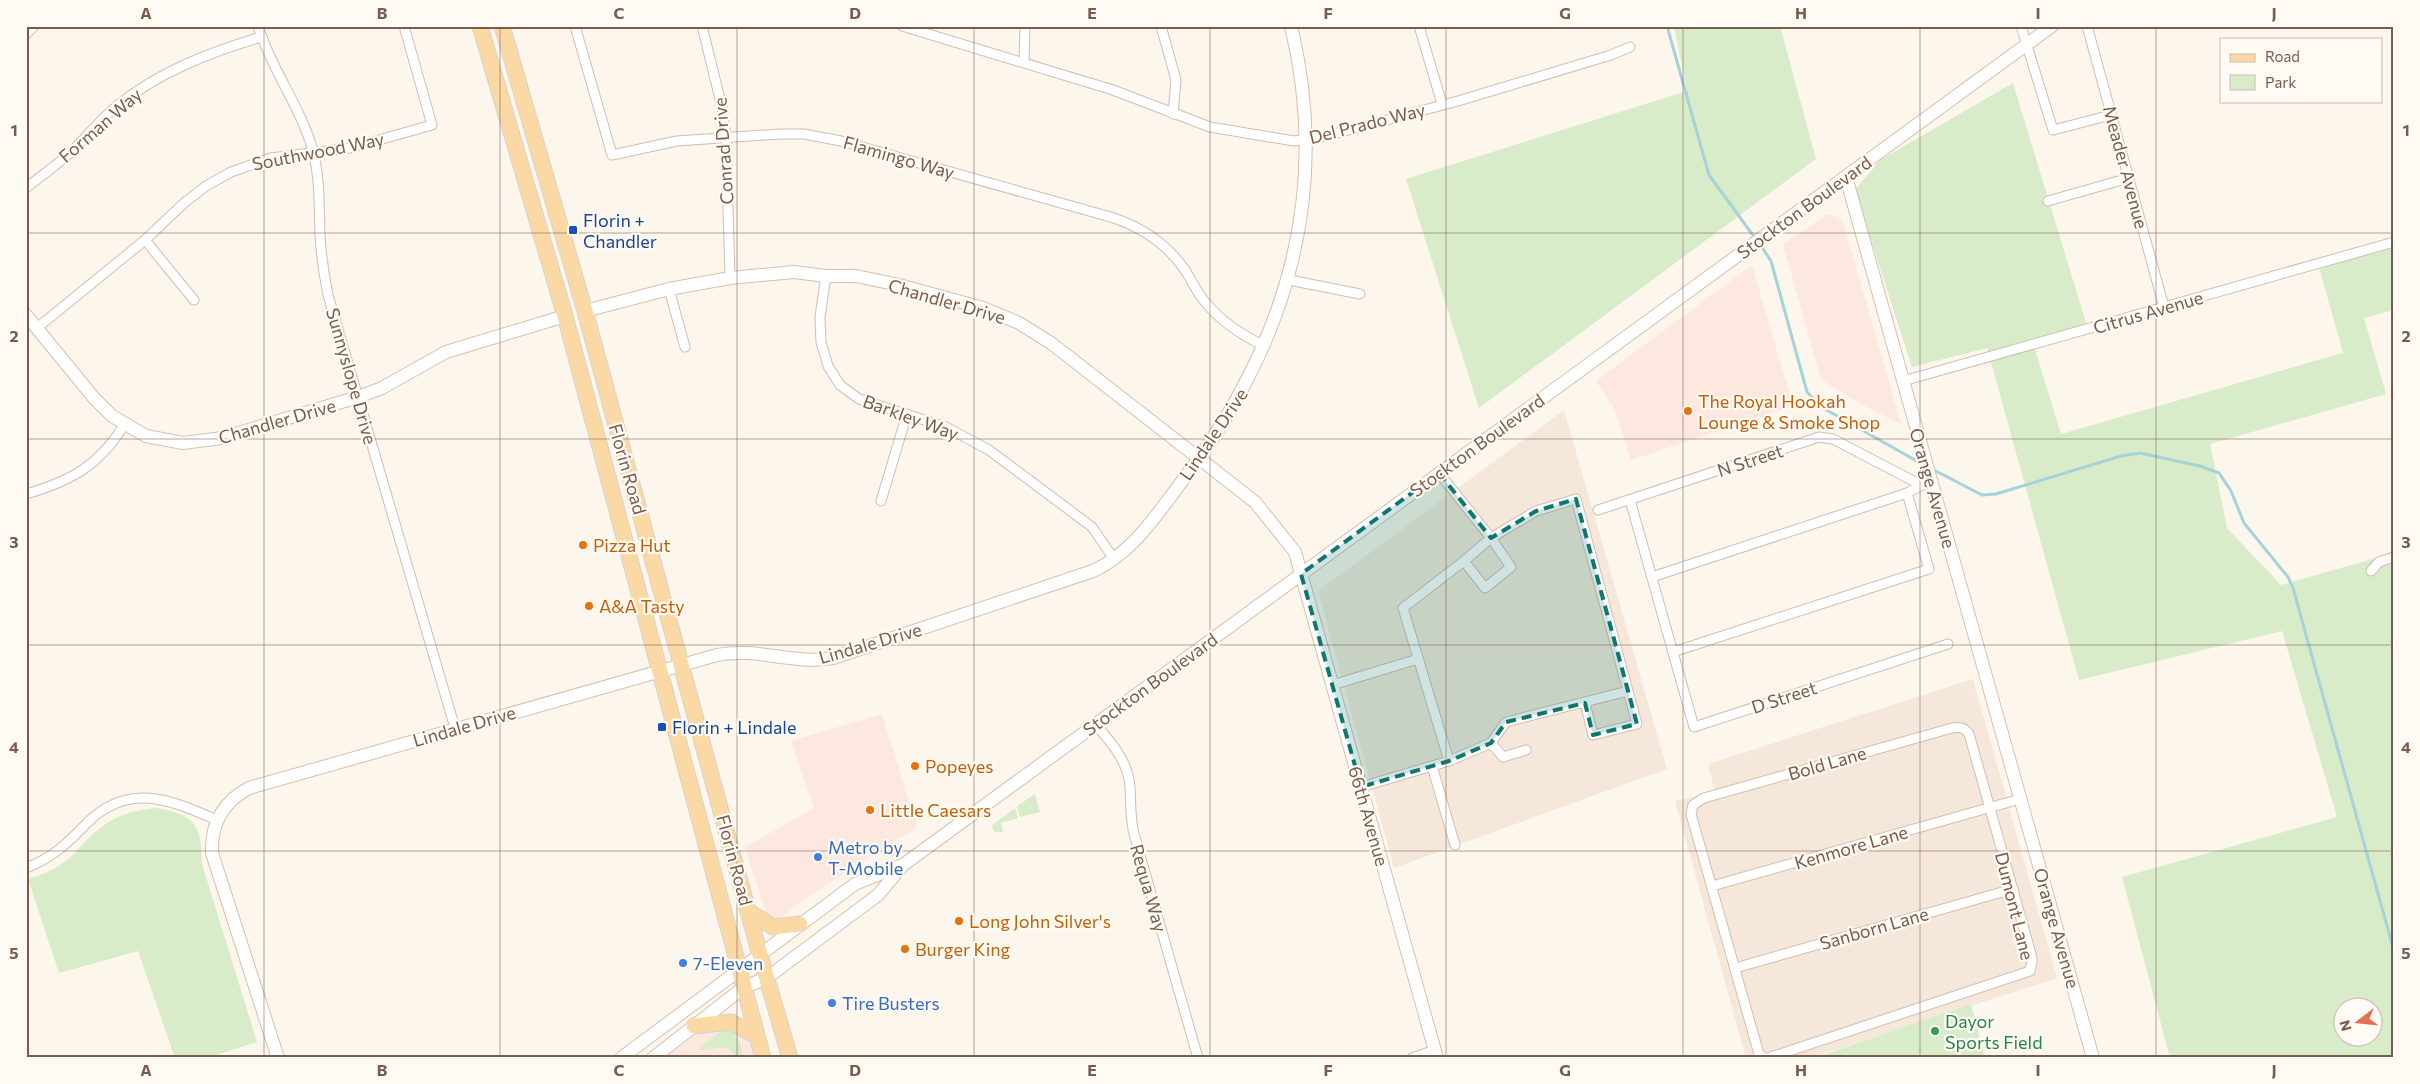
<svg xmlns="http://www.w3.org/2000/svg" width="2420" height="1084" font-family="Commissioner,sans-serif">
<style>
.residential{fill:#f5e8da}
.commercial{fill:#fde8e0}
.green{fill:#d8ecc9;fill-rule:evenodd}
.lines{fill:none;stroke-linecap:round;stroke-linejoin:round}
.stream{stroke:#a5d3da;stroke-width:3}
.street-casing{stroke:#d1beb0;stroke-width:11}
.secondary-casing{stroke:#d6c0b0;stroke-width:14}
.primary-casing{stroke:#dad1cd;stroke-width:17}
.street{stroke:#fff;stroke-width:9}
.secondary{stroke:#fff;stroke-width:12}
.primary{stroke:#fbd9a5;stroke-width:15}
.marked{fill:#0f766e;fill-opacity:0.2;stroke:#0f766e;stroke-width:4;stroke-dasharray:10 6;stroke-linejoin:round}
.grid{fill:none;stroke:#7a5c4d;stroke-width:1;stroke-opacity:0.55}
.transit-dot{fill:#1a4fb4;stroke:#fffaf3;stroke-width:2}
.food-dot{fill:#e8710a;stroke:#fffaf3;stroke-width:2}
.shop-dot{fill:#3f7fe0;stroke:#fffaf3;stroke-width:2}
.leisure-dot{fill:#2e9e5b;stroke:#fffaf3;stroke-width:2}
.labels{text-anchor:middle;dominant-baseline:central;stroke-width:4.5;stroke-linejoin:round;paint-order:stroke}
.street-label{font-size:18px;fill:#7a5c4d;stroke:#fffaf3}
.transit-label{font-size:18px;fill:#164399;stroke:#fffaf3;text-anchor:start}
.food-label{font-size:18px;fill:#c56008;stroke:#fffaf3;text-anchor:start}
.shop-label{font-size:18px;fill:#366cbe;stroke:#fffaf3;text-anchor:start}
.leisure-label{font-size:18px;fill:#27864d;stroke:#fffaf3;text-anchor:start}
.neatline{fill:none;stroke:#7a5c4d;stroke-width:2}
.grid-label{font-size:16px;text-anchor:middle;font-weight:bold;fill:#7a5c4d}
</style>
<rect width="100%" height="100%" fill="#fdf6ec"/>
<g class="residential">
<path d="M1564,410L1667,769L1394,868L1318,591Z"/>
<path d="M1973,679L2057,978L1810,1058H1746L1675,801L1715,792L1708,764Z"/>
</g>
<g class="commercial">
<path d="M1828,214L1838,217L1843,222L1901,424L1872,410L1826,383L1820,376L1783,244Z"/>
<path d="M1752,265L1793,406L1631,460L1615,410L1596,381Z"/>
<path d="M882,714L917,827L809,896L779,919L767,917L745,847L814,808L791,741Z"/>
<path d="M731,1022L757,1036L763,1058H652L694,1026Z"/>
</g>
<g class="green">
<path d="M1674,26H1780L1816,159L1479,408L1406,179L1687,91Z"/>
<path d="M2013,83L2087,326L2033,343L2061,434L2343,353L2319,267L2394,248V310L2364,318L2386,394L2210,444L2227,528L2281,585L2394,553V1058H2170L2122,877L2337,817L2282,631L2079,680L1987,348L1912,367L1855,190L1880,160ZM2342,1006H2372V1036H2342Z"/>
<path d="M1035,794L1040,812L1020,817L1017,806Z"/>
<path d="M158,808C197,816 201,825 202,864L257,1042L207,1058H175L138,951L59,973L28,879C40,875 53,871 63,863C72,857 79,848 86,841C109,818 125,811 158,808Z"/>
<path d="M1015,808L1018,818L1001,823L1003,832H995L991,826Z"/>
<path d="M1971,1004L1985,1058H1814Z"/>
<path d="M723,1030C739,1031 740,1043 743,1056L739,1054L736,1057C731,1049 721,1044 712,1050L706,1047L704,1050H701L700,1047Z"/>
</g>
<g class="lines">
<g class="stream">
<path d="M1667,26L1709,175L1755,238"/>
<path d="M1759,243L1771,261L1807,392L1823,408L1922,464"/>
<path d="M1932,469L1982,495L1996,494L2121,456L2140,453L2200,466L2219,473L2231,491L2244,523L2288,577L2293,588L2394,951"/>
</g>
<defs>
<g id="street">
<path d="M258,26C272,71 301,107 313,151C320,179 319,206 320,234C321,255 324,275 328,295L455,728"/>
<path d="M575,26L612,155L677,141L780,134H804L841,141L1114,218C1143,228 1167,244 1185,270C1192,281 1197,293 1206,303C1221,321 1243,336 1265,346"/>
<path d="M702,26L722,107L726,138L730,278"/>
<path d="M902,26L1113,90L1210,127L1294,141L1326,136L1458,101L1611,55L1630,47"/>
<path d="M1161,26L1176,80L1173,114"/>
<path d="M1419,26L1442,104"/>
<path d="M2021,26L2053,130L2111,115"/>
<path d="M2087,26L2164,307"/>
<path d="M26,34L34,26"/>
<path d="M1024,63L1025,26"/>
<path d="M26,188C41,176 57,165 71,152C87,137 100,119 117,106C160,71 209,53 261,37"/>
<path d="M2048,201L2129,178"/>
<path d="M145,240L194,300"/>
<path d="M826,276L820,317L821,342L828,366L840,385L859,399L946,427L989,450L1092,527L1114,559"/>
<path d="M1289,280L1360,294"/>
<path d="M669,289L685,347"/>
<path d="M37,328L145,240L184,203L206,186L231,172L271,158L350,148L432,125L404,26"/>
<path d="M1903,381L2394,242"/>
<path d="M1439,473L1491,538L1536,511L1576,499L1628,691L1506,722L1491,743L1503,757L1526,750"/>
<path d="M26,494C71,481 100,465 124,425"/>
<path d="M1630,500L1694,727L1948,644"/>
<path d="M881,501L907,414"/>
<path d="M1598,510L1819,437L1833,439L1921,485"/>
<path d="M1491,538L1511,567L1485,588L1464,561Z"/>
<path d="M2371,571L2379,562L2394,557"/>
<path d="M1652,577L1907,493L1924,484"/>
<path d="M1673,652L1929,569L1907,493"/>
<path d="M1332,685L1418,659"/>
<path d="M1585,703L1593,735L1637,724L1628,691"/>
<path d="M1095,724C1112,743 1128,761 1130,787C1131,803 1130,818 1134,834L1198,1058"/>
<path d="M1449,761L1491,743"/>
<path d="M1432,766L1455,845"/>
<path d="M1361,787L1449,761L1403,608L1464,561"/>
<path d="M26,868C52,858 68,843 87,823C129,781 171,800 217,820"/>
<path d="M1712,886L2020,799"/>
<path d="M1735,968L2013,889"/>
<path d="M1412,1058L1435,1050"/>
<path d="M1765,1058L1759,1054L1691,814L1693,805L1704,798L1952,728C1960,727 1964,727 1969,734L2031,954L2032,961L2030,971L1768,1058"/>
</g>
<g id="secondary">
<path d="M1846,177L2093,1058"/>
<path d="M585,311L669,289L730,278L794,272L826,276H856L899,285L983,308L1019,323L1051,343L1255,502L1295,552L1437,1058"/>
<path d="M26,315L94,398L112,416L146,436L183,443L222,438L358,397L382,388L446,352L565,316"/>
<path d="M278,1058L212,853C211,823 223,802 249,788L717,655C757,647 793,665 833,658L1093,571C1132,553 1155,517 1180,484C1285,348 1332,196 1291,26"/>
<path d="M621,1058L855,884L902,865"/>
<path d="M653,1058L743,988L768,977L878,895L903,865L2052,26"/>
</g>
<g id="primary">
<path d="M480,26L565,316L763,1058"/>
<path d="M502,26L585,311L760,955L790,1058"/>
<path d="M748,911L773,927L800,924"/>
<path d="M694,1026L731,1022L757,1036"/>
</g>
</defs>
<use href="#street" class="street-casing"/>
<use href="#secondary" class="secondary-casing"/>
<use href="#primary" class="primary-casing"/>
<use href="#street" class="street"/>
<use href="#secondary" class="secondary"/>
<use href="#primary" class="primary"/>
</g>
<path class="marked" d="M1439,473L1491,538L1536,511L1576,499L1637,724L1593,735L1585,703L1506,722L1491,743L1449,761L1361,787L1301,574Z"/>
<path class="grid" d="M264,26V1058M500,26V1058M737,26V1058M974,26V1058M1210,26V1058M1446,26V1058M1683,26V1058M1920,26V1058M2156,26V1058M26,233H2394M26,439H2394M26,645H2394M26,851H2394"/>
<g class="transit-dot">
<rect x="568" y="225" width="10" height="10" rx="2.5"/>
<rect x="657" y="722" width="10" height="10" rx="2.5"/>
</g>
<g class="food-dot">
<circle cx="1688" cy="411" r="5"/>
<circle cx="583" cy="545" r="5"/>
<circle cx="589" cy="606" r="5"/>
<circle cx="915" cy="766" r="5"/>
<circle cx="870" cy="810" r="5"/>
<circle cx="959" cy="921" r="5"/>
<circle cx="905" cy="949" r="5"/>
</g>
<g class="shop-dot">
<circle cx="818" cy="857" r="5"/>
<circle cx="683" cy="963" r="5"/>
<circle cx="832" cy="1003" r="5"/>
</g>
<circle class="leisure-dot" cx="1935" cy="1031" r="5"/>
<g class="labels">
<g class="street-label">
<text transform="translate(1367 123) rotate(-14)">Del Prado Way</text>
<text transform="translate(100 125) rotate(-41)">Forman Way</text>
<text transform="translate(318 151) rotate(-11)">Southwood Way</text>
<text transform="translate(723 151) rotate(-94)">Conrad Drive</text>
<text transform="translate(899 157) rotate(16)">Flamingo Way</text>
<text transform="translate(2126 167) rotate(75)">Meader Avenue</text>
<text transform="translate(1804 207) rotate(-36)">Stockton Boulevard</text>
<text transform="translate(947 301) rotate(16)">Chandler Drive</text>
<text transform="translate(2148 312) rotate(-16)">Citrus Avenue</text>
<text transform="translate(352 376) rotate(74)">Sunnyslope Drive</text>
<text transform="translate(911 417) rotate(20)">Barkley Way</text>
<text transform="translate(277 421) rotate(-16)">Chandler Drive</text>
<text transform="translate(1213 434) rotate(-56)">Lindale Drive</text>
<text transform="translate(1477 445) rotate(-36)">Stockton Boulevard</text>
<text transform="translate(1750 460) rotate(-18)">N Street</text>
<text transform="translate(628 469) rotate(74)">Florin Road</text>
<text transform="translate(1933 488) rotate(74)">Orange Avenue</text>
<text transform="translate(870 643) rotate(-16)">Lindale Drive</text>
<text transform="translate(1150 684) rotate(-36)">Stockton Boulevard</text>
<text transform="translate(1784 697) rotate(-18)">D Street</text>
<text transform="translate(464 726) rotate(-16)">Lindale Drive</text>
<text transform="translate(1827 763) rotate(-16)">Bold Lane</text>
<text transform="translate(1369 816) rotate(74)">66th Avenue</text>
<text transform="translate(1851 847) rotate(-16)">Kenmore Lane</text>
<text transform="translate(735 860) rotate(75)">Florin Road</text>
<text transform="translate(1149 888) rotate(74)">Requa Way</text>
<text transform="translate(2015 906) rotate(76)">Dumont Lane</text>
<text transform="translate(1874 928) rotate(-16)">Sanborn Lane</text>
<text transform="translate(2057 928) rotate(74)">Orange Avenue</text>
</g>
<g class="transit-label">
<text x="583" y="220">Florin +<tspan x="583" dy="21">Chandler</tspan></text>
<text x="672" y="727">Florin + Lindale</text>
</g>
<g class="food-label">
<text x="1698" y="401">The Royal Hookah<tspan x="1698" dy="21">Lounge &amp; Smoke Shop</tspan></text>
<text x="593" y="545">Pizza Hut</text>
<text x="599" y="606">A&amp;A Tasty</text>
<text x="925" y="766">Popeyes</text>
<text x="880" y="810">Little Caesars</text>
<text x="969" y="921">Long John Silver's</text>
<text x="915" y="949">Burger King</text>
</g>
<g class="shop-label">
<text x="828" y="847">Metro by<tspan x="828" dy="21">T-Mobile</tspan></text>
<text x="693" y="963">7-Eleven</text>
<text x="842" y="1003">Tire Busters</text>
</g>
<g class="leisure-label">
<text x="1945" y="1021">Dayor<tspan x="1945" dy="21">Sports Field</tspan></text>
</g>
</g>
<rect width="2420" height="1084" fill="none" stroke="#fffaf3" stroke-width="55"/>
<rect x="2220" y="38" width="162" height="65" fill="#fffaf3" stroke="#cabbb1"/>
<rect x="2230" y="54" width="25" height="8" fill="#fbd9a5" stroke="#cabbb1"/>
<text x="2265" y="62" font-size="15" fill="#7a5c4d">Road</text>
<rect x="2230" y="75" width="25" height="15" fill="#d8ecc9" stroke="#cabbb1"/>
<text x="2265" y="88" font-size="15" fill="#7a5c4d">Park</text>
<g transform="translate(2358 1022) rotate(254)"><circle r="24" fill="#fffaf3" stroke="#cabbb1"/>
<path d="M0-4L9 19L0 12L-9 19Z" fill="#e76f51"/>
<text y="-8" font-size="14" font-weight="bold" text-anchor="middle" fill="#7a5c4d">N</text>
</g>
<rect x="28" y="28" width="2364" height="1028" class="neatline"/>
<g class="grid-label">
<text x="146" y="19">A</text>
<text x="382" y="19">B</text>
<text x="619" y="19">C</text>
<text x="855" y="19">D</text>
<text x="1092" y="19">E</text>
<text x="1328" y="19">F</text>
<text x="1565" y="19">G</text>
<text x="1801" y="19">H</text>
<text x="2038" y="19">I</text>
<text x="2274" y="19">J</text>
<text x="14" y="136">1</text>
<text x="2406" y="136">1</text>
<text x="14" y="342">2</text>
<text x="2406" y="342">2</text>
<text x="14" y="548">3</text>
<text x="2406" y="548">3</text>
<text x="14" y="753">4</text>
<text x="2406" y="753">4</text>
<text x="14" y="959">5</text>
<text x="2406" y="959">5</text>
<text x="146" y="1076">A</text>
<text x="382" y="1076">B</text>
<text x="619" y="1076">C</text>
<text x="855" y="1076">D</text>
<text x="1092" y="1076">E</text>
<text x="1328" y="1076">F</text>
<text x="1565" y="1076">G</text>
<text x="1801" y="1076">H</text>
<text x="2038" y="1076">I</text>
<text x="2274" y="1076">J</text>
</g>
</svg>
